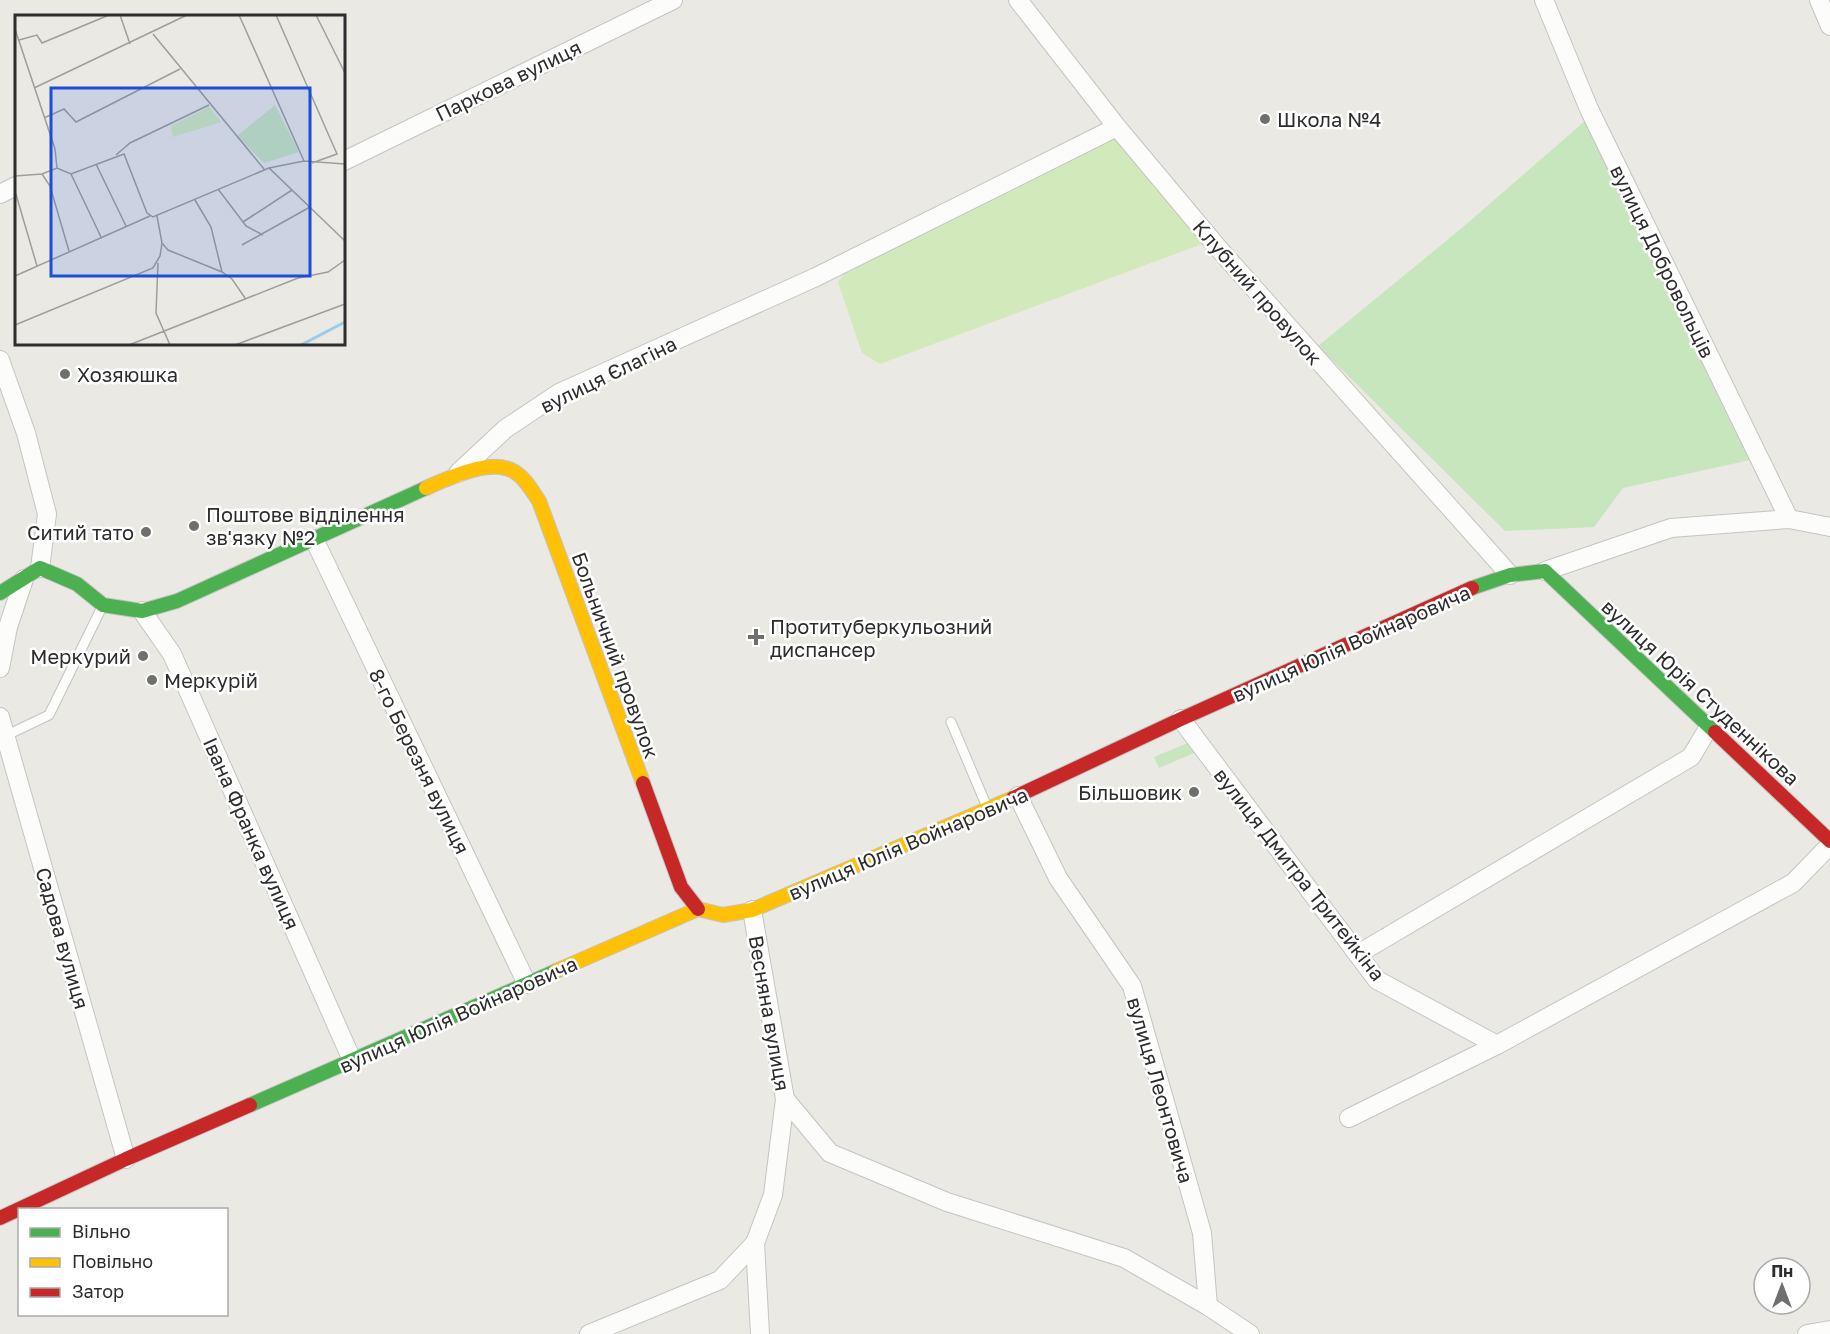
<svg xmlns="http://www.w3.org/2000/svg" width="1830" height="1334" font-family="'Golos Text',sans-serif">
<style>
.green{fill:#c8e6be}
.pitch{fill:#d2eabb}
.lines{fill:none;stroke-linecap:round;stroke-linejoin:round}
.lane-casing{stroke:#c4c4c4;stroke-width:11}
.street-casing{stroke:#c4c4c4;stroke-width:20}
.fast-casing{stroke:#c4c4c4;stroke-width:16}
.slow-casing{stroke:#c4c4c4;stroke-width:16}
.jam-casing{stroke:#c4c4c4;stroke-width:16}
.lane{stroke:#fcfcfb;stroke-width:9}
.street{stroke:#fcfcfb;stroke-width:18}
.fast{stroke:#4caf50;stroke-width:14}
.slow{stroke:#ffc107;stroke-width:14}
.jam{stroke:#c62828;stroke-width:14}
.poi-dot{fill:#6f6f6d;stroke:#fff;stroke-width:2}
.labels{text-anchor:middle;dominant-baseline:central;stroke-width:5;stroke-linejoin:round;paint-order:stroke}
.street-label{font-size:20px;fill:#2d2d2d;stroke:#fff}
.poi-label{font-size:20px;fill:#2d2d2d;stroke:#fff;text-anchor:start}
.inset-river{fill:none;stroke:#98ccec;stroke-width:3}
.inset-road{fill:none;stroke:#9e9e9b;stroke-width:1.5}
.view{fill:#1d4ed8;fill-opacity:0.15;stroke:#1d4ed8;stroke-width:3}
.inset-edge{fill:none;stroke:#2d2d2d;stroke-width:3}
</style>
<rect width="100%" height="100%" fill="#eae9e4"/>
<g class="green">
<path d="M1585,121L1755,459L1623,488L1594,527L1505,531L1318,346L1463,227Z"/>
<path d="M1190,742L1194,753L1159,768L1154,757Z"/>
</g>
<path class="pitch" d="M1115,136L1205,243L880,364L862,353L838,282L848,269Z"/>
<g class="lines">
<defs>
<g id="lane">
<path d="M951,722L987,807"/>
<path d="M5,736L49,715L102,607"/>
</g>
<g id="street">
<path d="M1018,0L1117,127L1219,249L1510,575"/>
<path d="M1544,0L1589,109L1789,519"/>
<path d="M1819,0L1830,26"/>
<path d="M344,161L673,0"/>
<path d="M0,194L16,186"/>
<path d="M0,360L26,433L47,514L40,568"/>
<path d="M458,473L505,429L559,393L816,277L1117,127"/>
<path d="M314,539L527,984"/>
<path d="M1545,571L1671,528L1789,519L1830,527"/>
<path d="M142,611L172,654L352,1060"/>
<path d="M0,668L8,627L24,579"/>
<path d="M0,717L126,1159"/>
<path d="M1181,719L1377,980L1497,1045"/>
<path d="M1018,796L1058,878L1132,986L1202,1233L1208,1306"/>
<path d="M1358,954L1691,757L1709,727"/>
<path d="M785,1099L830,1153L947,1202L1124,1258L1208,1306L1250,1334"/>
<path d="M1349,1118L1497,1045L1793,883L1830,845"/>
<path d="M755,1243L760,1334"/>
<path d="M589,1334L720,1280L755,1243L773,1195L785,1099L752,910"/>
<path d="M1807,1334L1830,1330"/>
</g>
<g id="fast">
<path d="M1472,588L1510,575L1545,571L1715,732"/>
<path d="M0,593L40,568L77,584L103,605L142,611L177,601L426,488"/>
<path d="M250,1105L556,971"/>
</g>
<g id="slow">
<path d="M426,488C448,478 492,457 515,472C526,479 532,491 539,501L643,783"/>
<path d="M556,971L698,909L723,915L752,910L1013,798"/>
</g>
<g id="jam">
<path d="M1715,732L1830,841"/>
<path d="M643,783L681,887L698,909"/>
<path d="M1013,798L1181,719L1472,588"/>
<path d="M0,1218L126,1159L250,1105"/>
</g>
</defs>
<use href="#lane" class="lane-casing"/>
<use href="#street" class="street-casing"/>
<use href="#fast" class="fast-casing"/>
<use href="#slow" class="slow-casing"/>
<use href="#jam" class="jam-casing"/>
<use href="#lane" class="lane"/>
<use href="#street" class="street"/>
<use href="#fast" class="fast"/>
<use href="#slow" class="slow"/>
<use href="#jam" class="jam"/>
</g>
<g class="poi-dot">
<circle cx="1265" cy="119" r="6"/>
<circle cx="65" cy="374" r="6"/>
<circle cx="194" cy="526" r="6"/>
<circle cx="146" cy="532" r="6"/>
<path d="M753 628h6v6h6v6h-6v6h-6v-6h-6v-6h6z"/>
<circle cx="143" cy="656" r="6"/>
<circle cx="152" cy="680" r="6"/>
<circle cx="1194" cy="792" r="6"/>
</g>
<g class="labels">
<g class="street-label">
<text transform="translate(508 80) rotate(-26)">Паркова вулиця</text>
<text transform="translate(1663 261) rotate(64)">вулиця Добровольців</text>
<text transform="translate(1258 292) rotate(49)">Клубний провулок</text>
<text transform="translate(608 374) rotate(-26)">вулиця Єлагіна</text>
<text transform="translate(1351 643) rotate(-24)">вулиця Юлія Войнаровича</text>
<text transform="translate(616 655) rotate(70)">Больничний провулок</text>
<text transform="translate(1701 692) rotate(43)">вулиця Юрія Студеннікова</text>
<text transform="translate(420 761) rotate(64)">8-го Березня вулиця</text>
<text transform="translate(252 833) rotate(66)">Івана Франка вулиця</text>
<text transform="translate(908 843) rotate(-23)">вулиця Юлія Войнаровича</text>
<text transform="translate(1300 874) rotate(52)">вулиця Дмитра Тритейкіна</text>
<text transform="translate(63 938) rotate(74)">Садова вулиця</text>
<text transform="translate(770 1013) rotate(80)">Весняна вулиця</text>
<text transform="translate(458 1014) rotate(-24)">вулиця Юлія Войнаровича</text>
<text transform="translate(1161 1090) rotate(74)">вулиця Леонтовича</text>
</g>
<g class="poi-label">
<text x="1277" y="119">Школа №4</text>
<text x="77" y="374">Хозяюшка</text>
<text x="206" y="514">Поштове відділення<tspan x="206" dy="23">зв'язку №2</tspan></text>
<text x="134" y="532" text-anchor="end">Ситий тато</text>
<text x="770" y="626">Протитуберкульозний<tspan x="770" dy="23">диспансер</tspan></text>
<text x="131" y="656" text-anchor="end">Меркурий</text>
<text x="164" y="680">Меркурій</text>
<text x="1182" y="792" text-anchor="end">Більшовик</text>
</g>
</g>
<g transform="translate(15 15)">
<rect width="330" height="330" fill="#eae9e4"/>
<path d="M260,90L284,137L249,148L222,121Z" fill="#c8e6be"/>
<path d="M194,92L206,107L158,122L156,111Z" fill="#d2eabb"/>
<path class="inset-river" d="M286,330L330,307"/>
<path class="inset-road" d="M105,0L115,29M224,0L289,146M261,0L322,139L297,148M301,0L330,58M0,14L40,134L42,153M138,19L249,154M4,25L22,20L27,28L94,0M19,73L172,0M29,103L49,94L61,107L165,54M101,140L115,128L194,90M81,149L111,211M254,153L289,146L330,149M27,159L35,171L54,236M56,159L86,222M0,161L27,159L42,153L56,159L109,139L132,198L138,202L254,153L330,226M203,174L231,211L248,220M0,176L22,251M180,185L196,212L207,257M228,207L277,175M147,228L153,235L207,257L217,264L230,283M227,230L295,192M143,248L141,298L155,330M0,261L135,201M0,310L138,253L145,241L147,228L142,201M114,330L283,263L313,257L330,245M220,330L330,289"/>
<path class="view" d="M36,73H295V261H36Z"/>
<rect width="330" height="330" class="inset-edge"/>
</g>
<rect x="18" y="1208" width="210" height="108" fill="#ffffff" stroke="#ababab" stroke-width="1.5"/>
<rect x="30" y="1228" width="30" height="9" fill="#4caf50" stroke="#ababab" stroke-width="1.5"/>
<text x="72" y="1238" font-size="18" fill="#2d2d2d">Вільно</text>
<rect x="30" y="1258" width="30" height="9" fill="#ffc107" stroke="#ababab" stroke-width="1.5"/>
<text x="72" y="1268" font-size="18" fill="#2d2d2d">Повільно</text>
<rect x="30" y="1288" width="30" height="9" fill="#c62828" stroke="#ababab" stroke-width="1.5"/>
<text x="72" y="1298" font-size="18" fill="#2d2d2d">Затор</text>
<g transform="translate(1782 1286)"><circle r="28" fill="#ffffff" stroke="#ababab" stroke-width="1.5"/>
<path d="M0-4.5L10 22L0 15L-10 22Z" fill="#6f6f6d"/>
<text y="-9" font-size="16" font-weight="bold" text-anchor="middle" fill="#2d2d2d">Пн</text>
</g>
</svg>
